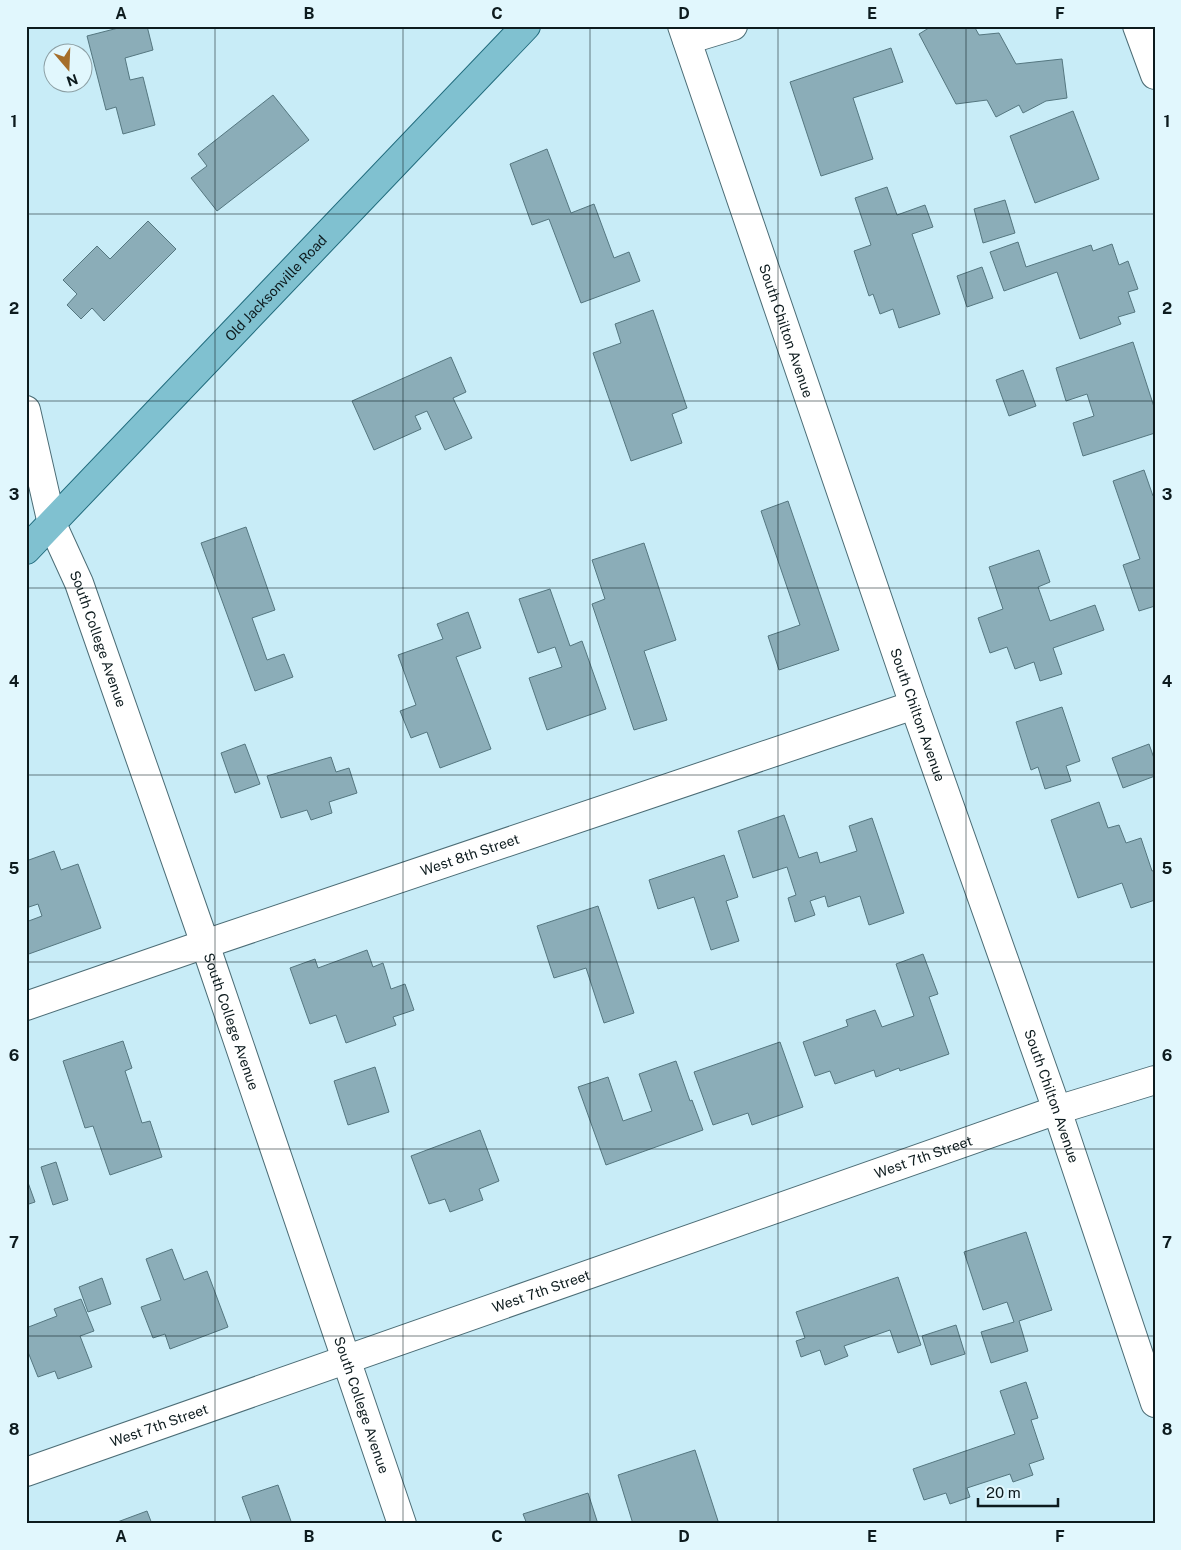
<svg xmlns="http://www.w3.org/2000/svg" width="1181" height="1550" font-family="'Public Sans',sans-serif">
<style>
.building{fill:#8badb8;stroke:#557780}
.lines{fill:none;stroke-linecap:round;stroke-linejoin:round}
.minor-casing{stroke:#4c6d76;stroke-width:30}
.major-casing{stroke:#216c7e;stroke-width:30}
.minor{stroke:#fff;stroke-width:28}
.major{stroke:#80c1d0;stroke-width:28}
.grid{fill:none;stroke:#0d1b1e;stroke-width:1;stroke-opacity:0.55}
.labels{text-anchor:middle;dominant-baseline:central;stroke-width:4;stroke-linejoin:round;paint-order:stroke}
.street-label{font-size:14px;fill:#0d1b1e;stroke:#e1f7fd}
.neatline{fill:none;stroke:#0d1b1e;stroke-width:2}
.grid-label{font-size:16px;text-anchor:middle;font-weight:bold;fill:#0d1b1e}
</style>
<rect width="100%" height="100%" fill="#c8ecf7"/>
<g class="building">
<path d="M126,26H147L153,50L125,58L130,80L143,77L155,125L123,134L116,107L106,110L87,36Z"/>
<path d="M932,26H974L979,35L999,33L1016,64L1062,59L1067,98L1046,101L1023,113L1019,105L996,117L987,100L956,104L919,34Z"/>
<path d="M891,48L903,82L853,98L873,159L821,176L790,82Z"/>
<path d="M273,95L309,140L217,211L191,178L207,166L198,154Z"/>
<path d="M1073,111L1099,179L1035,203L1010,136Z"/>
<path d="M547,149L571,213L594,204L614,258L629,252L640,281L581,303L549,219L532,225L510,164Z"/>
<path d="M887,187L897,215L925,205L933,227L912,234L940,314L899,328L893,309L880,314L873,294L869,296L854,251L871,245L855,198Z"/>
<path d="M1005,200L1015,233L983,243L974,209Z"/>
<path d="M148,221L176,249L104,321L92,308L81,319L67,305L77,294L63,280L97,246L110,259Z"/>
<path d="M1018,242L1026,267L1091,245L1093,251L1112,244L1119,265L1128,261L1138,289L1128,292L1135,312L1118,317L1121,324L1080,339L1057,272L1004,291L990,252Z"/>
<path d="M982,267L993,298L967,307L957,276Z"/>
<path d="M653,310L687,408L672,414L682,443L631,461L593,353L621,343L615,324Z"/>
<path d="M1133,342L1155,410V433L1083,456L1073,423L1094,416L1087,394L1066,401L1056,368Z"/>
<path d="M451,357L466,392L453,398L472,438L445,450L427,411L415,416L421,429L374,450L352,401Z"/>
<path d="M1023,370L1036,406L1009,416L996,380Z"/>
<path d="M1144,470L1153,496H1155V606L1139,611L1123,565L1140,559L1113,481Z"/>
<path d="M788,501L839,650L779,670L768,636L800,625L761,511Z"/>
<path d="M246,527L275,610L252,618L267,660L284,654L293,677L255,691L201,543Z"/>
<path d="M644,543L676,640L644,651L667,720L634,730L592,604L605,599L592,560Z"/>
<path d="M1039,550L1050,582L1038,587L1050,621L1095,605L1104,630L1053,648L1062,674L1040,681L1034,662L1015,669L1007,647L990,653L978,618L1003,609L989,567Z"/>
<path d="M550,589L570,646L582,641L606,709L547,730L529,678L562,667L555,647L538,653L519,599Z"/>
<path d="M468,612L481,648L456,657L491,749L440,768L427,732L411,738L400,711L416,705L398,655L443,639L437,624Z"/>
<path d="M1062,707L1080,761L1066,766L1071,781L1045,789L1038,767L1031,770L1016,722Z"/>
<path d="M245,744L260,784L235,793L221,753Z"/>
<path d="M1149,744L1155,761V776L1123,788L1112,758Z"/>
<path d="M331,757L336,772L349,768L357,793L329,802L332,813L311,820L307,810L281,818L267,776Z"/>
<path d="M1099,802L1108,828L1119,825L1126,843L1141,838L1152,871L1155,870V900L1131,908L1122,883L1078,898L1051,820Z"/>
<path d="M784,815L799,858L817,852L820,863L857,851L849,826L872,818L904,913L869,925L860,896L828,907L825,896L810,901L815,915L795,922L788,898L796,895L787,867L753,878L738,831Z"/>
<path d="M54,851L61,870L78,864L101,928L26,955V922L42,916L38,904L26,908V861Z"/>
<path d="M724,855L738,897L726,901L739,941L711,950L694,897L658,909L649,880Z"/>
<path d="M598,906L634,1013L604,1023L586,968L554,978L537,926Z"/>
<path d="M367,950L373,967L383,963L391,989L405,984L414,1010L393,1017L396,1025L346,1043L336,1015L310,1024L290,968L315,959L318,968Z"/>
<path d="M923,954L938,994L929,997L949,1054L900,1071L899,1068L876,1077L874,1070L835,1084L830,1071L815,1076L803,1042L848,1026L846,1020L875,1010L882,1027L914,1016L896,964Z"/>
<path d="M123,1041L132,1068L125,1071L142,1123L150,1121L162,1157L110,1175L93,1126L85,1128L63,1061Z"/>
<path d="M780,1042L803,1107L752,1125L748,1113L713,1125L694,1072Z"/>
<path d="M676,1061L690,1101L692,1100L703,1130L606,1165L578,1087L608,1077L623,1121L652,1111L639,1074Z"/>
<path d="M375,1067L389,1112L348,1125L334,1081Z"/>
<path d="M480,1130L499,1181L479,1189L483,1200L450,1212L445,1199L429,1204L411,1156Z"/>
<path d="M56,1162L68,1200L53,1205L41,1167Z"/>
<path d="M26,1177L35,1202L26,1205Z"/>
<path d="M1026,1232L1052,1310L1019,1321L1028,1351L991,1363L981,1332L1014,1322L1007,1302L983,1310L964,1252Z"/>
<path d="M172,1249L184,1280L207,1271L228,1327L170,1349L165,1334L153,1338L141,1307L161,1300L146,1259Z"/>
<path d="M898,1277L921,1345L898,1353L890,1330L844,1346L848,1356L825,1365L820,1350L801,1357L796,1341L805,1338L796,1312Z"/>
<path d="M102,1278L111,1304L88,1312L79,1287Z"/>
<path d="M81,1299L94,1331L80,1336L92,1367L58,1379L55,1371L38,1377L26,1347V1328L57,1316L54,1309Z"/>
<path d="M956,1325L965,1354L931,1365L922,1336Z"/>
<path d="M1026,1382L1038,1418L1031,1420L1044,1459L1029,1464L1033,1475L1013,1482L1010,1474L967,1488L970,1497L950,1504L946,1493L924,1500L913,1469L1015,1434L1000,1391Z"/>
<path d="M695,1450L719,1524H633L618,1475Z"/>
<path d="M278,1485L292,1524H252L242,1497Z"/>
<path d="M588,1493L598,1524H527L523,1514Z"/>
<path d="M147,1511L152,1524H112Z"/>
</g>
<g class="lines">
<defs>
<g id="minor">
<path id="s1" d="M682,26L914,705L1057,1110L1155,1403"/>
<path d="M1137,26L1155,75"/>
<path d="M687,40L733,26"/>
<path id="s2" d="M26,410L52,524L79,583L205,944L402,1524"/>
<path id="s3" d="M26,1006L205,944L914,705"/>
<path id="s4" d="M26,1472L1057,1110L1155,1080"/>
</g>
<g id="major">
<path id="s5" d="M26,550L526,26"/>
</g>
</defs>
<use href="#minor" class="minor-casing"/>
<use href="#major" class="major-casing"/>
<use href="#minor" class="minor"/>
<use href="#major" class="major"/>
</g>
<path class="grid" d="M215,26V1524M403,26V1524M590,26V1524M778,26V1524M966,26V1524M26,214H1155M26,401H1155M26,588H1155M26,775H1155M26,962H1155M26,1149H1155M26,1336H1155"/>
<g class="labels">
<g class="street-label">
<text stroke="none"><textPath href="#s5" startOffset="362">Old Jacksonville Road</textPath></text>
<text stroke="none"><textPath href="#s1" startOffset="322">South Chilton Avenue</textPath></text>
<text stroke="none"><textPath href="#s2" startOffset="241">South College Avenue</textPath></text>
<text stroke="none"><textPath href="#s1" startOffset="728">South Chilton Avenue</textPath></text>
<text stroke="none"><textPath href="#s3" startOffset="469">West 8th Street</textPath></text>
<text stroke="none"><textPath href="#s2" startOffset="646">South College Avenue</textPath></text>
<text stroke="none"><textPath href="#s1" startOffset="1132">South Chilton Avenue</textPath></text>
<text stroke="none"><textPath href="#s4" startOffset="951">West 7th Street</textPath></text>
<text stroke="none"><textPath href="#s4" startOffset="546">West 7th Street</textPath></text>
<text stroke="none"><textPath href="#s2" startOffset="1051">South College Avenue</textPath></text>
<text stroke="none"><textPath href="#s4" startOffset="141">West 7th Street</textPath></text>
</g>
</g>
<rect width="1181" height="1550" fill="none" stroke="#e1f7fd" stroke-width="55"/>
<g transform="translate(68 68) rotate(161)"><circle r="24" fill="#e1f7fd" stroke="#8c9fa4"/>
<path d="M0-4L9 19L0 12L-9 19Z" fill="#a56e2a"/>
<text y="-8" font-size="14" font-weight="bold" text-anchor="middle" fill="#0d1b1e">N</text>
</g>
<path d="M978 1498v8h80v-8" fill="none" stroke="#0d1b1e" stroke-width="2.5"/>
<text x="986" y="1498" font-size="15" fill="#0d1b1e" stroke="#e1f7fd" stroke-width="4" paint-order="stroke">20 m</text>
<rect x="28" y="28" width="1126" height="1494" class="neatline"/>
<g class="grid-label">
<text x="121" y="19">A</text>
<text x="309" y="19">B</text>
<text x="497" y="19">C</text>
<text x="684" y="19">D</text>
<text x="872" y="19">E</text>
<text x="1060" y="19">F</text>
<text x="14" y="127">1</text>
<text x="1167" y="127">1</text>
<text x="14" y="314">2</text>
<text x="1167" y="314">2</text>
<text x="14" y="500">3</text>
<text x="1167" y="500">3</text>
<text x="14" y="687">4</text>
<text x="1167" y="687">4</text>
<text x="14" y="874">5</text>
<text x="1167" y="874">5</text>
<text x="14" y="1061">6</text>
<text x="1167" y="1061">6</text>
<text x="14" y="1248">7</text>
<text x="1167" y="1248">7</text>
<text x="14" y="1435">8</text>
<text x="1167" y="1435">8</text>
<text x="121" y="1542">A</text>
<text x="309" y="1542">B</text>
<text x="497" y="1542">C</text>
<text x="684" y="1542">D</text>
<text x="872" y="1542">E</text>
<text x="1060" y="1542">F</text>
</g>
</svg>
